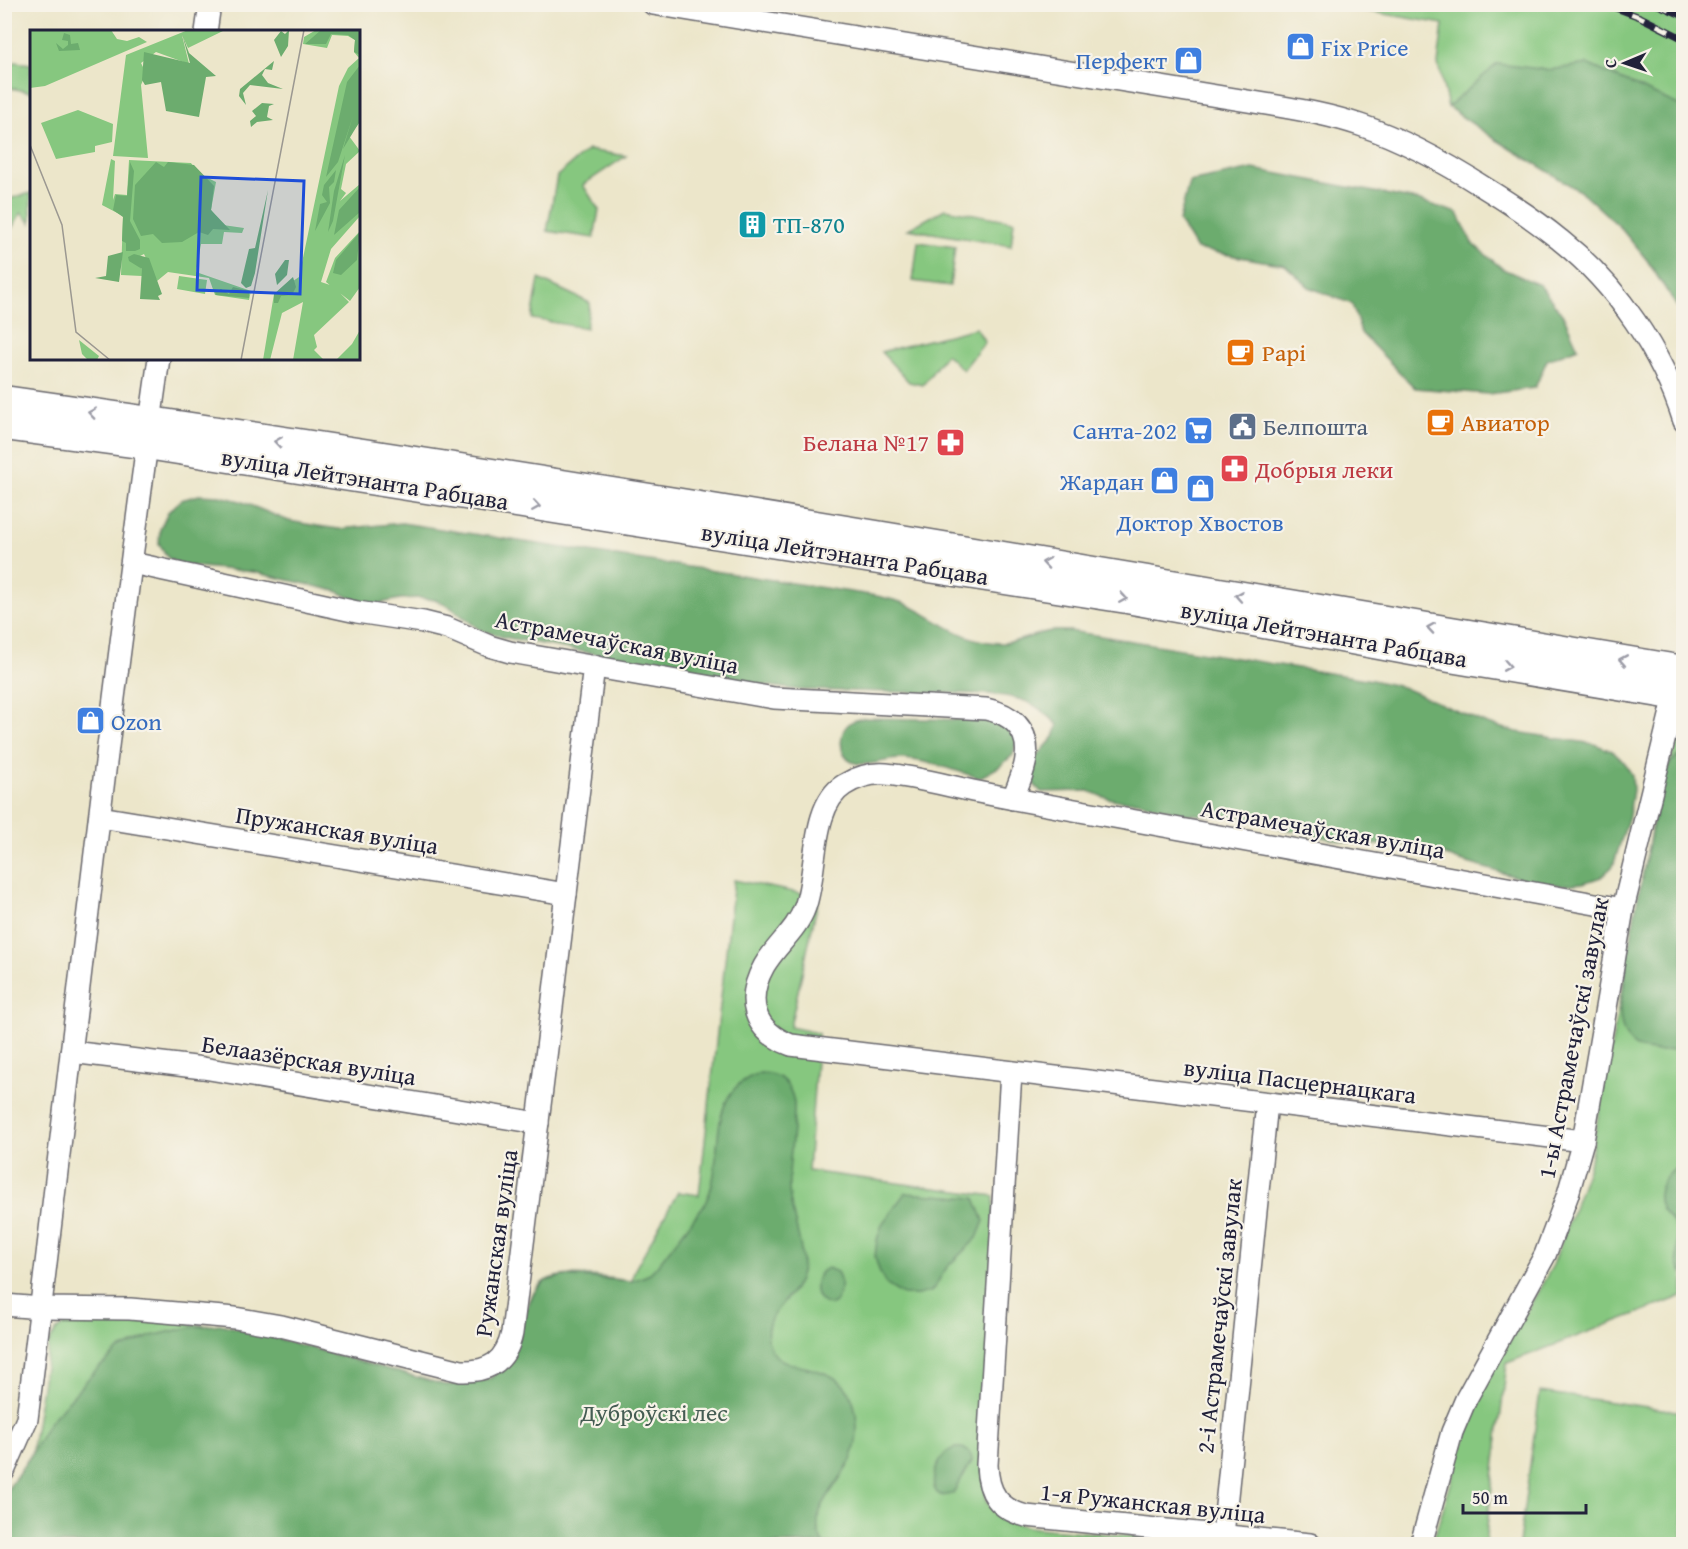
<svg xmlns="http://www.w3.org/2000/svg" width="1688" height="1549" font-family="'Gentium Book Plus',serif">
<style>
.green{fill:#86c77f;stroke:#54745d;stroke-width:1.5}
.forest{fill:#6cac6e;stroke:#476754;stroke-width:1.5}
.lines{fill:none;stroke-linecap:round;stroke-linejoin:round}
.minor-casing{stroke:#69676d;stroke-width:24}
.highway-casing{stroke:#69676d;stroke-width:33}
.minor{stroke:#fff;stroke-width:21}
.highway{stroke:#fff;stroke-width:30}
.rail-casing{stroke:#22223b;stroke-width:7}
.rail{stroke:#f7f3e8;stroke-width:4.5;stroke-dasharray:14;stroke-linecap:butt}
.oneway{stroke:#9c9ca7}
.labels{text-anchor:middle;dominant-baseline:central;stroke-width:4.5;stroke-linejoin:round;paint-order:stroke}
.shop-label{font-size:24px;fill:#366cbe;stroke:#f7f3e8;text-anchor:end}
.culture-label{font-size:24px;fill:#0d838f;stroke:#f7f3e8;text-anchor:start}
.food-label{font-size:24px;fill:#c56008;stroke:#f7f3e8;text-anchor:start}
.service-label{font-size:24px;fill:#4e5e75;stroke:#f7f3e8;text-anchor:start}
.health-label{font-size:24px;fill:#be3a42;stroke:#f7f3e8;text-anchor:end}
.street-label{font-size:24px;fill:#22223b;stroke:#f7f3e8}
.park-label{font-size:24px;fill:#455c53;stroke:#f7f3e8}
.inset-road{fill:none;stroke:#9b9891;stroke-width:1.5}
.view{fill:#1d4ed8;fill-opacity:0.15;stroke:#1d4ed8;stroke-width:3}
.inset-edge{fill:none;stroke:#22223b;stroke-width:3}
</style>
<rect width="100%" height="100%" fill="#f7f3e8"/>
<filter id="ink" filterUnits="userSpaceOnUse"><feTurbulence type="fractalNoise" baseFrequency=".0167" numOctaves="2"/><feDisplacementMap in="SourceGraphic" scale="12" xChannelSelector="R" yChannelSelector="G"/><feConvolveMatrix kernelMatrix="1 2 1 2 8 2 1 2 1" color-interpolation-filters="sRGB"/></filter>
<filter id="wash" filterUnits="userSpaceOnUse"><feTurbulence type="fractalNoise" baseFrequency=".008" numOctaves="4" result="noise"/><feDisplacementMap in="SourceGraphic" scale="24" xChannelSelector="R" yChannelSelector="G"/><feGaussianBlur stdDeviation="1.35" result="paint"/><feColorMatrix in="noise" values="0 0 0 0 0 0 0 0 0 0 0 0 0 0 0 0 0 1.4 0 .05"/><feComposite in="paint" operator="in"/></filter>
<g filter="url(#wash)">
<rect width="100%" height="100%" fill="#ece6ca"/>
<g class="green">
<path d="M1332,5H1683V316L1647,260L1619,226L1583,193L1492,137L1448,107L1438,64L1443,24Z"/>
<path d="M15,62L31,64V92L5,87V68Z"/>
<path d="M588,150L626,156L583,185L599,210L594,238L547,231L557,176Z"/>
<path d="M31,193V223L21,213L5,239V200Z"/>
<path d="M945,209L1014,221L1011,246L908,229Z"/>
<path d="M918,242L955,247L950,286L913,281Z"/>
<path d="M539,279L590,303L586,328L532,319Z"/>
<path d="M976,328L985,342L963,370L946,354L923,385L909,382L881,352Z"/>
<path d="M1682,733H1683V1296L1507,1363L1485,1544H1432L1478,1397L1553,1265L1589,1166L1659,787Z"/>
<path d="M734,880L819,897L790,1027L818,1033L808,1171L994,1196L986,1501C999,1519 1014,1525 1036,1528L1224,1544H5V1493L31,1455L49,1342L56,1331L67,1322L80,1318L131,1314L261,1334L445,1385C459,1384 477,1385 490,1378C509,1369 520,1335 525,1316C528,1303 534,1288 545,1281C565,1269 610,1279 632,1281L634,1271L678,1192L699,1195Z"/>
<path d="M1540,1392L1683,1412V1544H1519Z"/>
</g>
<g class="forest">
<path d="M1497,64L1550,70L1587,64L1683,107V316L1647,260L1619,226L1583,193L1492,137L1448,107Z"/>
<path d="M1253,169L1417,200L1458,213L1472,243L1503,269L1540,285L1564,317L1578,348L1547,360L1535,388L1488,394L1415,388L1361,333L1352,304L1309,287L1285,265L1196,249L1179,221L1189,182Z"/>
<path d="M199,495L220,496L240,501L289,521L318,526L339,529L402,523L877,596C886,598 895,600 904,603C937,618 963,643 1002,643C1018,643 1031,635 1046,632C1053,630 1062,631 1070,631L1372,680L1402,687L1487,724L1517,732L1594,744L1612,751L1624,762L1632,775L1633,790L1629,816L1613,866L1601,877L1583,883L1564,885L1537,883L1457,860L1426,848L1407,844L1367,845L1345,842L1280,828L1244,817L1183,814L1137,801H1121L1103,797L1089,791L1041,792L1031,781V763L1054,737L1058,725C1035,701 1020,697 988,694L799,690L770,686L503,637L480,630L450,607L435,600L419,598L400,599L368,606L336,591L253,572L180,565L168,558L159,544L160,529L168,512L181,500Z"/>
<path d="M863,718L980,720L1002,724L1017,739L1013,755L999,767L979,778C954,770 929,761 903,759C887,758 867,768 852,762C838,755 838,731 850,723C853,720 859,719 863,718Z"/>
<path d="M1683,755V1048C1648,1054 1622,1055 1620,1011L1635,912L1660,789L1671,762L1678,756Z"/>
<path d="M760,1073C780,1073 790,1083 794,1102C795,1131 788,1159 789,1188C790,1215 806,1248 801,1273C796,1299 763,1310 768,1340C775,1386 857,1344 857,1429C857,1439 855,1450 851,1460C839,1486 803,1514 824,1544H5V1493L31,1455L48,1424L94,1372L119,1350L151,1336L187,1328L220,1324L261,1334L445,1385L467,1384L491,1378L509,1361L528,1305L536,1290L546,1281L563,1276L632,1281L648,1275L656,1267L704,1205C729,1161 700,1092 760,1073Z"/>
<path d="M1683,1164V1274C1672,1262 1680,1244 1676,1229C1674,1221 1666,1216 1662,1210C1652,1190 1667,1172 1683,1164Z"/>
<path d="M905,1193L975,1198L984,1221L977,1238L947,1267L932,1291L918,1295H903L887,1285L880,1273L875,1257L877,1240L882,1224Z"/>
<path d="M828,1268L837,1272C843,1282 841,1299 831,1305C811,1303 811,1273 828,1268Z"/>
<path d="M955,1448C965,1447 971,1451 972,1461L953,1493C923,1507 931,1455 955,1448Z"/>
</g>
</g>
<g filter="url(#ink)">
<g class="lines">
<defs>
<g id="minor">
<path d="M653,4L1272,105C1301,110 1331,115 1360,125C1405,140 1446,163 1485,188C1511,204 1537,221 1560,240C1617,285 1662,352 1684,421"/>
<path d="M206,32L210,4"/>
<path d="M132,563L357,612L423,622L447,628L489,646L510,652L774,698L986,709C1011,714 1030,729 1026,758C1025,771 1017,786 1013,799"/>
<path d="M100,817L566,894"/>
<path d="M71,1052L203,1068L538,1123"/>
<path d="M1011,1072L987,1465C988,1494 999,1509 1026,1516L1310,1544"/>
<path d="M1583,1141L791,1045C753,1031 745,1000 764,966C776,945 797,930 805,907C818,872 810,806 844,785C857,777 872,773 886,774C917,777 948,786 978,792C1023,801 1068,809 1114,817C1283,848 1453,878 1623,909"/>
<path d="M4,1305L41,1308L130,1309L235,1318L281,1326L461,1371C489,1372 506,1362 512,1333L594,666"/>
<path d="M4,1471L27,1419C71,1065 109,711 159,358"/>
<path d="M1223,1535L1267,1103"/>
<path d="M1421,1544L1452,1432L1466,1399L1545,1255L1568,1194L1583,1141L1623,909L1678,683"/>
</g>
<g id="highway">
<path d="M4,401C566,480 1124,578 1684,671"/>
<path d="M4,425L147,444L1127,598L1450,657L1684,696"/>
</g>
</defs>
<use href="#minor" class="minor-casing"/>
<use href="#highway" class="highway-casing"/>
<use href="#minor" class="minor"/>
<use href="#highway" class="highway"/>
<defs>
<g id="rail">
<path d="M1605,4L1640,17L1684,39"/>
<path d="M1656,4L1684,16"/>
</g>
</defs>
<use href="#rail" class="rail-casing"/>
<use href="#rail" class="rail"/>
</g>
<defs><path id="oneway-chevron" d="M-2-3.5L2.5 0L-2 3.5" fill="none" stroke-width="1.6" stroke-linecap="round" stroke-linejoin="round" transform="scale(1.5)"/></defs>
<g class="oneway">
<use href="#oneway-chevron" transform="translate(92 413) rotate(-172)"/>
<use href="#oneway-chevron" transform="translate(278 442) rotate(-172)"/>
<use href="#oneway-chevron" transform="translate(536 506) rotate(9)"/>
<use href="#oneway-chevron" transform="translate(1046 563) rotate(-171)"/>
<use href="#oneway-chevron" transform="translate(1239 596) rotate(-170)"/>
<use href="#oneway-chevron" transform="translate(1123 598) rotate(9)"/>
<use href="#oneway-chevron" transform="translate(1431 628) rotate(-171)"/>
<use href="#oneway-chevron" transform="translate(1623 660) rotate(-170)"/>
<use href="#oneway-chevron" transform="translate(1507 666) rotate(10)"/>
</g>
</g>
<defs>
<symbol id="shop-square" viewBox="-11 -11 22 22"><rect x="-9" y="-9" width="18" height="18" rx="4" fill="#3f7fe0" stroke="#f7f3e8"/><path d="M-5-2.5h2.3a2.7 3.5 0 0 1 5.4 0H5L5.5 6h-11ZM-1.5-2.5h3a1.5 2.3 0 0 0-3 0Z" fill="#fff"/></symbol>
<symbol id="building-square" viewBox="-11 -11 22 22"><rect x="-9" y="-9" width="18" height="18" rx="4" fill="#0f9aa8" stroke="#f7f3e8"/><path d="M-4-6H4V6H1V3H-1V6H-4ZM-2.5-4.3h1.7v1.8h-1.7ZM.8-4.3h1.7v1.8H.8ZM-2.5-1h1.7V.8h-1.7ZM.8-1h1.7V.8H.8Z" fill="#fff"/></symbol>
<symbol id="cafe-square" viewBox="-11 -11 22 22"><rect x="-9" y="-9" width="18" height="18" rx="4" fill="#e8710a" stroke="#f7f3e8"/><path d="M-5.5-4.5H6V0H3Q3 3.5 0 3.5H-2.5Q-5.5 3.5-5.5 0ZM3-3.2v2h1.7v-2ZM-6 4.5H4V6H-6Z" fill="#fff"/></symbol>
<symbol id="civic-square" viewBox="-11 -11 22 22"><rect x="-9" y="-9" width="18" height="18" rx="4" fill="#5c6f8a" stroke="#f7f3e8"/><path d="M-.6-6.5H3V-4.5H.6V-3L4-1V1h2V6H-6V1h2V-1L-.6-3ZM-1.2 2.5V6h2.4V2.5Z" fill="#fff"/></symbol>
<symbol id="supermarket-square" viewBox="-11 -11 22 22"><rect x="-9" y="-9" width="18" height="18" rx="4" fill="#3f7fe0" stroke="#f7f3e8"/><path d="M-6-5.5h2.5l.6 2H6L4.5 2H-2.5L-4.4-4H-6ZM-1.5 3.2a1.3 1.3 0 1 0 .1 0ZM3 3.2a1.3 1.3 0 1 0 .1 0Z" fill="#fff"/></symbol>
<symbol id="pharmacy-square" viewBox="-11 -11 22 22"><rect x="-9" y="-9" width="18" height="18" rx="4" fill="#e0444e" stroke="#f7f3e8"/><path d="M-2-6h4v4h4v4h-4v4h-4v-4h-4v-4h4Z" fill="#fff"/></symbol>
</defs>
<g fill-rule="evenodd">
<use href="#shop-square" x="1284" y="30" width="33" height="33"/>
<use href="#shop-square" x="1172" y="44" width="33" height="33"/>
<use href="#building-square" x="736" y="208" width="33" height="33"/>
<use href="#cafe-square" x="1224" y="336" width="33" height="33"/>
<use href="#cafe-square" x="1424" y="406" width="33" height="33"/>
<use href="#civic-square" x="1226" y="410" width="33" height="33"/>
<use href="#supermarket-square" x="1182" y="414" width="33" height="33"/>
<use href="#pharmacy-square" x="934" y="426" width="33" height="33"/>
<use href="#pharmacy-square" x="1218" y="452" width="33" height="33"/>
<use href="#shop-square" x="1148" y="464" width="33" height="33"/>
<use href="#shop-square" x="1184" y="472" width="33" height="33"/>
<use href="#shop-square" x="74" y="704" width="33" height="33"/>
</g>
<g class="labels">
<g class="shop-label">
<text x="1321" y="47" text-anchor="start">Fix Price</text>
<text x="1167" y="60">Перфект</text>
<text x="1177" y="430">Санта-202</text>
<text x="1144" y="481">Жардан</text>
<text x="1200" y="522" text-anchor="middle">Доктор Хвостов</text>
<text x="111" y="721" text-anchor="start">Ozon</text>
</g>
<g class="culture-label">
<text x="773" y="224">ТП-870</text>
</g>
<g class="food-label">
<text x="1262" y="352">Papi</text>
<text x="1461" y="422">Авиатор</text>
</g>
<g class="service-label">
<text x="1263" y="426">Белпошта</text>
</g>
<g class="health-label">
<text x="929" y="442">Белана №17</text>
<text x="1255" y="469" text-anchor="start">Добрыя леки</text>
</g>
<g class="street-label">
<text transform="translate(365 479) rotate(9)">вуліца Лейтэнанта Рабцава</text>
<text transform="translate(845 554) rotate(9)">вуліца Лейтэнанта Рабцава</text>
<text transform="translate(1324 634) rotate(10)">вуліца Лейтэнанта Рабцава</text>
<text transform="translate(617 642) rotate(11)">Астрамечаўская вуліца</text>
<text transform="translate(1323 829) rotate(10)">Астрамечаўская вуліца</text>
<text transform="translate(337 830) rotate(9)">Пружанская вуліца</text>
<text transform="translate(1573 1038) rotate(-79)">1-ы Астрамечаўскі завулак</text>
<text transform="translate(309 1060) rotate(9)">Белаазёрская вуліца</text>
<text transform="translate(1300 1081) rotate(7)">вуліца Пасцернацкага</text>
<text transform="translate(496 1243) rotate(-82)">Ружанская вуліца</text>
<text transform="translate(1219 1316) rotate(-84)">2-і Астрамечаўскі завулак</text>
<text transform="translate(1153 1503) rotate(6)">1-я Ружанская вуліца</text>
</g>
<g class="park-label">
<text x="654" y="1412">Дуброўскі лес</text>
</g>
</g>
<g transform="translate(30 30)">
<rect width="330" height="330" fill="#ece6ca"/>
<path d="M0,0H81L87,9L97,11L109,7L117,12L15,56L0,58ZM158,0H195L158,18L152,5L159,34L126,22L111,33L116,43L111,55L118,128L83,126L96,25ZM286,0H330V92L319,106L330,121L316,134L311,159L316,163L310,171L330,154V186L301,219L291,252L303,256L319,272L284,305L287,317L284,320L294,330H263L273,272L252,283L240,330H233L244,264L269,247L309,56L318,38L329,28L324,22L325,10L318,6L302,5L297,18L273,14L274,7ZM48,80L83,94L82,112L65,116V122L26,129L11,93ZM81,129L85,131L83,170L85,164L97,165L99,130L161,133L168,143L186,152L181,180L193,195L214,198L212,203L194,202L192,214H171L166,242L221,261L219,270L185,265L179,248L138,242L127,251L114,224L102,230L112,239V246L91,245L93,186L72,175ZM330,201V257L320,271L296,252L305,228ZM149,246L177,250L175,264L147,259ZM330,300V330H306L322,314ZM49,310L69,326L67,330H58L52,324Z" fill="#86c77f"/>
<path d="M259,0L258,16L251,27L244,10L251,1L255,4ZM291,0H330V25L324,22L325,10L318,5L301,4L296,14H275ZM34,3L40,5L41,14L48,13L50,20L29,21L26,13L33,19L38,15V11L32,10ZM152,4L159,23L186,46L176,47L169,87L136,81L131,52L115,55L112,50L114,22L160,33ZM244,31L242,40L235,39L232,45L238,53L253,59L220,55L213,63L216,75L209,66L210,59ZM330,35V91L313,119L323,86L308,132L296,147L317,52ZM232,73L244,74L239,76L237,87L243,90L227,92L221,97L220,91L226,86L222,81ZM315,125L303,191L298,202L304,161ZM100,132L104,141L100,191L110,210V219L105,221H96V213L92,211L93,187L83,180L86,165L97,166ZM126,132L134,137L138,132L164,135L184,156L181,180L200,200L183,199L178,205L169,202L152,212L132,213L123,204L111,206L103,189L105,155ZM306,140L304,152L299,157L300,173L285,201L290,174L297,172L292,165L294,155ZM330,157V182L304,205L309,180ZM238,160L225,243L221,256L216,258L211,253L219,219L225,218ZM330,202L327,230L311,245L303,243L306,230ZM93,222L89,252L65,248L76,246L78,226ZM104,224L119,228L132,264L128,266L130,270L110,269L112,239L99,231L98,227ZM255,230H259L257,245L247,255L245,244ZM263,247L266,257L262,265L251,266L248,273H244V264ZM203,257L219,261V268L186,265L185,262L191,259L199,264Z" fill="#6cac6e"/>
<path class="inset-road" d="M0,115L32,195L46,302L80,330M211,330L274,0"/>
<path class="view" d="M171,147L274,151L270,264L167,260Z"/>
<rect width="330" height="330" class="inset-edge"/>
</g>
<rect width="1688" height="1549" fill="none" stroke="#f7f3e8" stroke-width="24"/>
<g transform="translate(1625 63) rotate(268)" stroke="#f7f3e8" stroke-width="4.5" paint-order="stroke">
<path d="M0-4.5L10 22L0 15L-10 22Z" fill="#22223b"/>
<text y="-9" font-size="16" font-weight="bold" text-anchor="middle" fill="#22223b">С</text>
</g>
<path d="M1463 1504v9h123v-9" fill="none" stroke="#22223b" stroke-width="3"/>
<text x="1472" y="1504" font-size="18" fill="#22223b" stroke="#f7f3e8" stroke-width="4.5" paint-order="stroke">50 m</text>
</svg>
